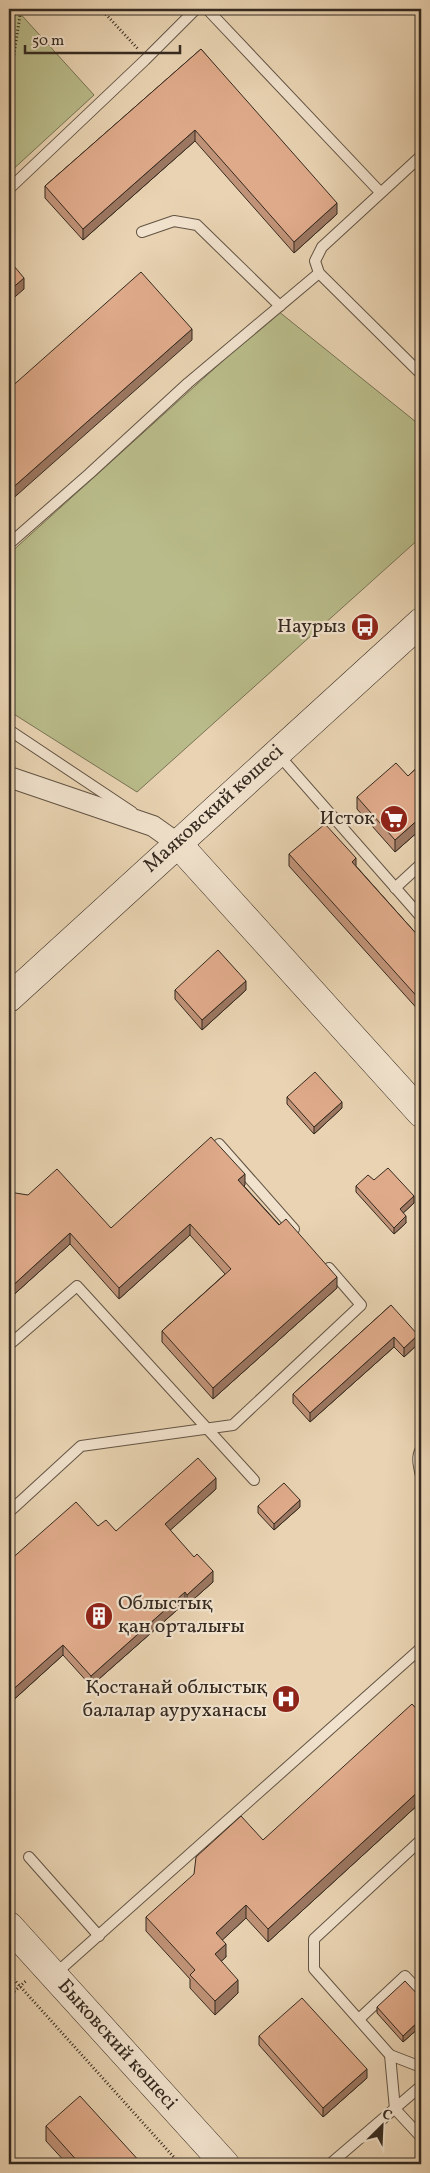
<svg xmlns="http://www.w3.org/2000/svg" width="430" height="2173" font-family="Vollkorn,serif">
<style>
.green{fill:#b9bc8a;stroke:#777355}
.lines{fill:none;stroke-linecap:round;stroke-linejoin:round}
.service-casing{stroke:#625444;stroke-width:12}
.minor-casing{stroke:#625444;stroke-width:22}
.secondary-casing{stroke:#352a20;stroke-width:29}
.path{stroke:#352a20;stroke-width:3;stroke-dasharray:1 2.5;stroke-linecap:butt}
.service{stroke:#f1e2cd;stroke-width:10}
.minor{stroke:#f1e2cd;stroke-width:20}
.secondary{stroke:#f1e2cd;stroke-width:28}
.wall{fill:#c09277;stroke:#352a20}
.shaded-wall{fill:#9c7761;stroke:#352a20}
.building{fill:#dfaa8a;stroke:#352a20}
.labels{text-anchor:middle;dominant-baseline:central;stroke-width:4.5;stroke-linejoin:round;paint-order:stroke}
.poi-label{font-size:20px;fill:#352a20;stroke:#f1e2cd;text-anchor:end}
.street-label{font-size:20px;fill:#352a20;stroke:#f1e2cd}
</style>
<rect width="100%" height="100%" fill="#e9d3b2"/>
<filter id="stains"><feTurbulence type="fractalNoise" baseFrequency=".004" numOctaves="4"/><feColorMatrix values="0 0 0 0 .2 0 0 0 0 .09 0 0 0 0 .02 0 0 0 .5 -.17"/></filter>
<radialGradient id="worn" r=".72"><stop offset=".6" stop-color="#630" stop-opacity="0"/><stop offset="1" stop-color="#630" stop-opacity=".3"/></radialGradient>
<g class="green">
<path d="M9,9H16L94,95L9,173Z"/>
<path d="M278,311L421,426V537L137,792L9,711V554Z"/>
</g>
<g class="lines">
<defs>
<g id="service">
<path d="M207,9L380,192"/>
<path d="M421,156L322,247L315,261L319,273L421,374"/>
<path d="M9,189L145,60L196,9"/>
<path d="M142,232L174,221L197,225L280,306"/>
<path d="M9,544L89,474L188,383L319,273"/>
<path d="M9,730L132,812"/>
<path d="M277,753L421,917"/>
<path d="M395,888L421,864"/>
<path d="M219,1144L294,1229"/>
<path d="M9,1345L77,1286L254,1480"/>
<path d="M421,1449C416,1457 419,1467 421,1476"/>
<path d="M9,1512L81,1446L233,1425L361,1305L329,1268"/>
<path d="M421,1840L314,1939V1969L390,2055L395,2109L421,2137"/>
<path d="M29,1857L99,1936"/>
<path d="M54,1975L421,1648"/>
<path d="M359,2019L405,1976L421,1993"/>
<path d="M390,2055L421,2067"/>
<path d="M330,2164L421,2086"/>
</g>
<path id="minor" d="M9,777L153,826L177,843"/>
<g id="secondary">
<path d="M177,843L421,1113"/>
<path d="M9,998L421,622"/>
<path d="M9,1926L225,2164"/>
</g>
</defs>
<use href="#service" class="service-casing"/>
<use href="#minor" class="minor-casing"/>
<use href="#secondary" class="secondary-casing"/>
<g class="path">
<path d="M101,9L138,49"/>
<path d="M9,86L21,9"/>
<path d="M9,1974L180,2164"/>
<path d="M9,1996L27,1980"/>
</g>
<use href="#service" class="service"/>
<use href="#minor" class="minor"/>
<use href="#secondary" class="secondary"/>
</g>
<g class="wall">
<path d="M201,49L337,214L294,253L195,141L83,240L45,198V186Z"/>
<path d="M421,764V829L395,852L357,809V797L408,776Z"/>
<path d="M289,854L356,866L421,939V1013L289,866Z"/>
<path d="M175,990H246L202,1030L175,999Z"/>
<path d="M287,1097L342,1108L314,1134L287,1104Z"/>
<path d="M374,1180L414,1203L403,1213L406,1223L394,1234L356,1192V1186Z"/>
<path d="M245,1185L244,1186L337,1288L213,1399L162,1342V1331L225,1274L190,1235L119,1299L70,1244L9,1299V1192L111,1228Z"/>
<path d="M391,1305L418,1344L404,1357L394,1347L310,1422L293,1403V1394Z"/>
<path d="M216,1489L170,1530L213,1582L187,1605L185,1603L91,1686L63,1655L9,1704L98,1526L116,1531Z"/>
<path d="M258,1506L300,1507L274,1530L258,1513Z"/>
<path d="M421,1714V1802L268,1942L246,1918L222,1940L226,1957L221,1961L238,1993L215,2015L190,1988V1979L146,1931V1917L263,1840Z"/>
<path d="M421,1998V2026L403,2042L377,2013V2007Z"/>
<path d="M259,2036L367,2078L323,2117L259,2045Z"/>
<path d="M46,2126L142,2164H67L46,2141Z"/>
</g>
<g class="shaded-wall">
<path d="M195,130V141L83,240V229Z"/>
<path d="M337,203V214L294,253V242Z"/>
<path d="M24,278V289L9,302V291Z"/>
<path d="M192,329V340L9,502V491Z"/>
<path d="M421,817V829L395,852V840Z"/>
<path d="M356,858V871L352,862Z"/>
<path d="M246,981V990L202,1030V1020Z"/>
<path d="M342,1102V1108L314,1134V1127Z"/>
<path d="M245,1174V1185L238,1191V1180Z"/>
<path d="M414,1196V1203L400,1216V1209Z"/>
<path d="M406,1216V1223L394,1234V1228Z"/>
<path d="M190,1224V1235L119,1299V1288Z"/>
<path d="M70,1233V1244L9,1299V1289Z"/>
<path d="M337,1277V1288L213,1399V1388Z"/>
<path d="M418,1335V1344L404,1357V1348Z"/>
<path d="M394,1337V1347L310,1422V1413Z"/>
<path d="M216,1478V1489L165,1535V1524Z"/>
<path d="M300,1500V1507L274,1530V1524Z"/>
<path d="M213,1571V1582L187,1605V1595Z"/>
<path d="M185,1592V1603L91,1686V1676Z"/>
<path d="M63,1645V1655L9,1704V1693Z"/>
<path d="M421,1789V1802L268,1942V1929Z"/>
<path d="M246,1905V1918L216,1946V1933Z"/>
<path d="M226,1944V1957L215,1967V1954Z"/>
<path d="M238,1980V1993L215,2015V2001Z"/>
<path d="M421,2019V2026L403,2042V2036Z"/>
<path d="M367,2069V2078L323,2117V2108Z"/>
</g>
<g class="building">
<path d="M201,49L337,203L294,242L195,130L83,229L45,186Z"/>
<path d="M9,260L24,278L9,291Z"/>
<path d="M141,272L192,329L9,491V389Z"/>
<path d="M396,763L408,776L421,764V817L395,840L357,797Z"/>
<path d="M325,824L356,858L352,862L421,939V1001L289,854Z"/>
<path d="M218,950L246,981L202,1020L175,990Z"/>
<path d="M315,1072L342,1102L314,1127L287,1097Z"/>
<path d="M211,1137L245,1174L238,1180L279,1225L286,1219L337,1277L213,1388L162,1331L231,1269L190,1224L119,1288L70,1233L9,1289V1213L13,1209L9,1202V1192L28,1195L57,1169L111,1228Z"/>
<path d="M388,1168L414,1196L400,1209L406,1216L394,1228L356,1186L368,1175L374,1180Z"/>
<path d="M391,1305L418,1335L404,1348L394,1337L310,1413L293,1394Z"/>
<path d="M198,1458L216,1478L165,1524L194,1557L197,1554L213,1571L187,1595L185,1592L91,1676L63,1645L9,1693V1561L76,1502L98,1526L106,1520L116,1531Z"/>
<path d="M284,1483L300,1500L274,1524L258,1506Z"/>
<path d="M412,1704L421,1714V1789L268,1929L246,1905L216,1933L226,1944L215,1954L238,1980L215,2001L190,1975L195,1970L146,1917L194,1874L196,1857L241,1816L263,1840Z"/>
<path d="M405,1981L421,1998V2019L403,2036L377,2007Z"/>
<path d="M302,1998L367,2069L323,2108L259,2036Z"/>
<path d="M80,2096L142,2164H80L46,2126Z"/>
</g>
<defs>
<symbol id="bus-disc" viewBox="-11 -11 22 22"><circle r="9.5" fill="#8f2418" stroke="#f1e2cd"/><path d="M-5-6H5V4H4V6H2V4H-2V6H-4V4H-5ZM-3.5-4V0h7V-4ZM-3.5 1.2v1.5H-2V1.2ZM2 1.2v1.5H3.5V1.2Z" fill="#fff"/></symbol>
<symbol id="supermarket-disc" viewBox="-11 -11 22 22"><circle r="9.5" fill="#8f2418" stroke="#f1e2cd"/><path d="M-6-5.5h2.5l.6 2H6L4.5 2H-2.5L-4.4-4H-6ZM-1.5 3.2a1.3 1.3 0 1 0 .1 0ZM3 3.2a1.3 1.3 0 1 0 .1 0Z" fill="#fff"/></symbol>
<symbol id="building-disc" viewBox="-11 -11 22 22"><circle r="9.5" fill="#8f2418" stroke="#f1e2cd"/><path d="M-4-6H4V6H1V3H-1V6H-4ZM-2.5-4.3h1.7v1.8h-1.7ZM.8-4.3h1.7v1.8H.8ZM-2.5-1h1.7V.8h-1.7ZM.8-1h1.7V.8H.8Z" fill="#fff"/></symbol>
<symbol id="hospital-disc" viewBox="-11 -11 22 22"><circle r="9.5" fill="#8f2418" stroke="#f1e2cd"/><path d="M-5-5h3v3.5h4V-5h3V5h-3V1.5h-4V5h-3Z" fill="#fff"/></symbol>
</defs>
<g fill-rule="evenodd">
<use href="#bus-disc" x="349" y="611" width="32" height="32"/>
<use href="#supermarket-disc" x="378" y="803" width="32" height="32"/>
<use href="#building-disc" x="83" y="1600" width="32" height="32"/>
<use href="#hospital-disc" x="270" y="1683" width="32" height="32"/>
</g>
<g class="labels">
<g class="poi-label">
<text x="346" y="627">Наурыз</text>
<text x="375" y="819">Исток</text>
<text x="118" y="1604" text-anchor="start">Облыстық<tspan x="118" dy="23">қан орталығы</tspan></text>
<text x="267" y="1688">Қостанай облыстық<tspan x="267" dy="23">балалар ауруханасы</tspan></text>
</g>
<g class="street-label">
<text transform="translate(214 809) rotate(-42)">Маяковский көшесі</text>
<text transform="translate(117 2045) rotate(48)">Быковский көшесі</text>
</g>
</g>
<rect width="430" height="2173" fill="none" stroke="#e9d3b2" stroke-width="30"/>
<rect x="10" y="10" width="410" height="2153" fill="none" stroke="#352a20" stroke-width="2.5"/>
<rect x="15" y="15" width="400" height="2143" fill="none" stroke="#352a20"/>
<g transform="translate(382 2126) rotate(24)" stroke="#f1e2cd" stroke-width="4" paint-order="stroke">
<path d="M0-4L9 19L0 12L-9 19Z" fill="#352a20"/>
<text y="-8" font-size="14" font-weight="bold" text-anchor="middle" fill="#352a20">С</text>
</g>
<path d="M25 45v8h155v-8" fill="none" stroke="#352a20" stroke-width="2.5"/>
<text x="32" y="45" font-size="15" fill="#352a20" stroke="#f1e2cd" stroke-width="4" paint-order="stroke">50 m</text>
<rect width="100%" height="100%" filter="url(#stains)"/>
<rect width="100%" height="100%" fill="url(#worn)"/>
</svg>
